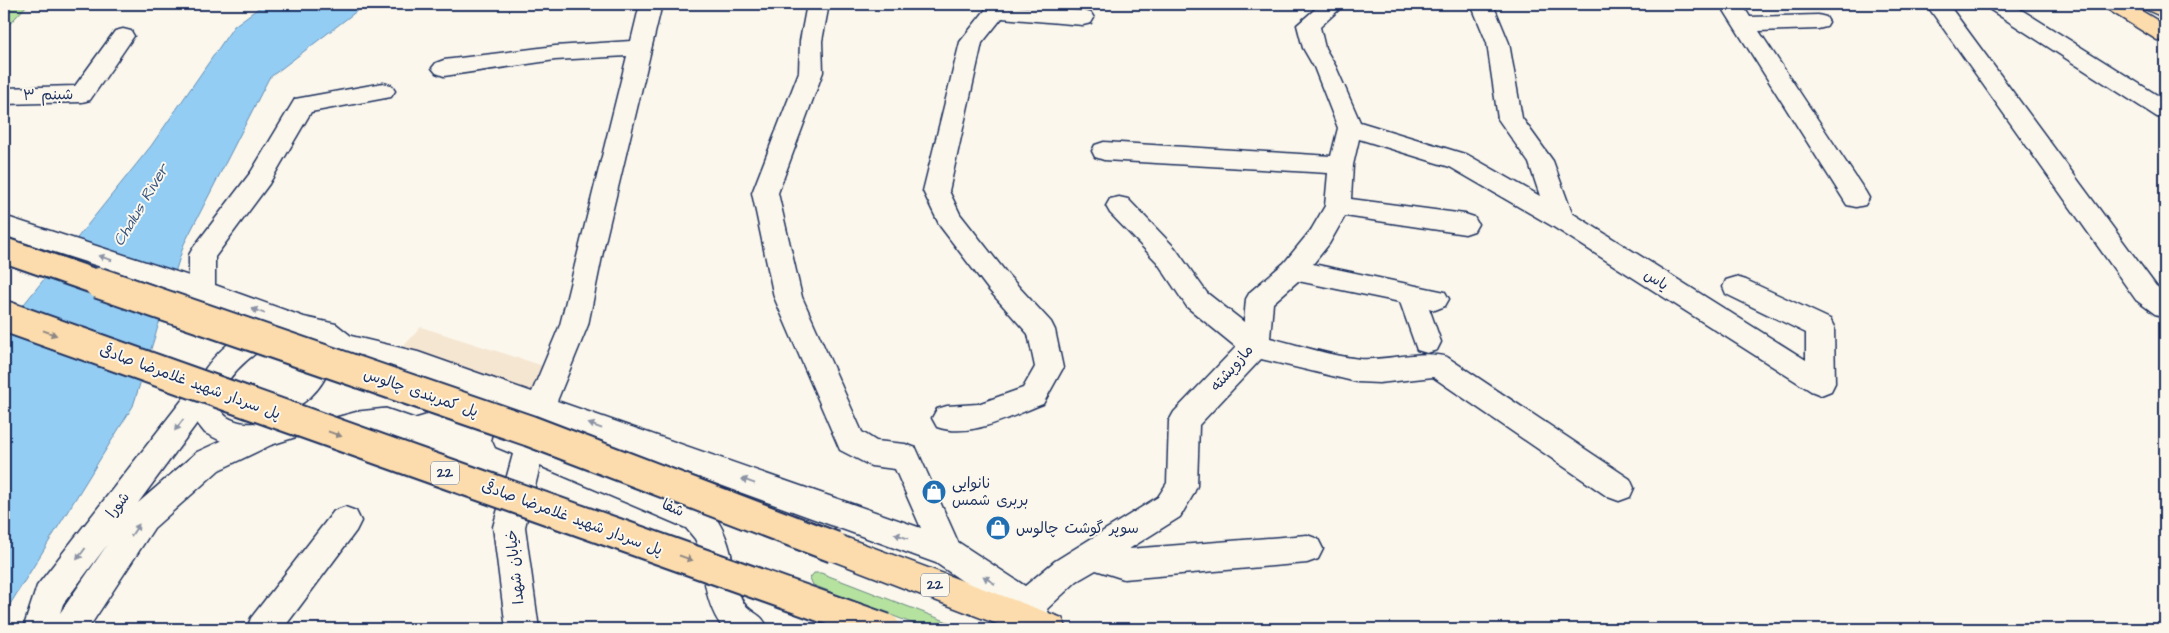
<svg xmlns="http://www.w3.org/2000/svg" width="2169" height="633" font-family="'Architects Daughter','Playpen Sans Arabic',sans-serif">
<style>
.built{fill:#f5e6d2}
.green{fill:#b6e2a0;stroke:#68887f}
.water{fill:#94cdf3;stroke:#648eb7}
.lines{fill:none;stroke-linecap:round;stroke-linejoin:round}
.minor-casing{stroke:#1b2f5e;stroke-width:3}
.highway-casing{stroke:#1b2f5e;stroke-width:3}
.minor{fill:#fbf7ec;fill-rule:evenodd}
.highway{fill:#fcdcac;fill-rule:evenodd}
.highway-bridge-far1-casing{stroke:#1b2f5e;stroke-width:28;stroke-linecap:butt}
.highway-bridge-casing{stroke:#1b2f5e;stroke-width:34;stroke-linecap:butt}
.highway-bridge-far1{stroke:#fcdcac;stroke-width:24}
.highway-bridge{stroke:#fcdcac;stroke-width:30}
.oneway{fill:#8b93a5}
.oneway2{fill:#8c8685}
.labels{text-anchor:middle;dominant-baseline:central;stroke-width:4;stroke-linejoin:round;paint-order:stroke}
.shield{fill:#fbf7ec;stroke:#5e6b89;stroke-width:1}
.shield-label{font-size:14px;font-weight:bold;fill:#1b2f5e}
.street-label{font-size:15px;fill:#1b2f5e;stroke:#fbf7ec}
.poi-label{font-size:15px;fill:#1b2f5e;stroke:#fbf7ec;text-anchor:start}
.water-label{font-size:16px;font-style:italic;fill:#395683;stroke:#fbf7ec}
</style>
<rect width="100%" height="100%" fill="#fbf7ec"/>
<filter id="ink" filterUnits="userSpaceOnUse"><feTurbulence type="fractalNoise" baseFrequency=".02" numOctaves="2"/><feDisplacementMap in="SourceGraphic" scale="10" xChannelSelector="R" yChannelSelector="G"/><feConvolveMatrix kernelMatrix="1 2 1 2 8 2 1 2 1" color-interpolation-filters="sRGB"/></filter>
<g filter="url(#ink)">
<path class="built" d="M421,327L550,368L531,392L401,349Z"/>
<g class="green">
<path d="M4,4H28L4,30Z"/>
<path d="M814,573H821L966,629H927L813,585L810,578Z"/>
</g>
<path class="water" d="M264,4H366L269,78L184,244L133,406L4,614V329L151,146L234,26Z"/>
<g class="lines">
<defs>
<g id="minor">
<path d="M640,4H662L605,242L588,325L557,401L921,528L895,469L871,466L840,450L774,297L752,193L799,72L800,41L807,4H829L822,41L823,72L778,193L802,297L862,432L876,441L905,444L916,448L958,542L1025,586L1055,561L1158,497L1167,483L1169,421L1174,412L1236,347L1187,307L1157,262L1110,213L1106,206L1110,199L1119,197L1128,199L1175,248L1207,293L1244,322L1246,299L1250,292L1284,263L1311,230L1325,206L1328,173L1104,160L1095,157L1092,151L1095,145L1104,142L1331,156L1338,128L1314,67L1303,48L1297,25L1321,4H1345L1320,27L1325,48L1336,67L1360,122L1468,155L1540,196L1529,163L1498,119L1487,43L1471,4H1493L1509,43L1522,118L1553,161L1572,213L1806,360V333L1726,294L1723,287L1726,280L1736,277L1746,280L1830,319L1834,327L1835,383L1831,391L1821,395L1811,391L1552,226L1450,167L1359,139L1353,165L1351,199L1465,214L1474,217L1478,224L1474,231L1465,234L1345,216L1329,244L1313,264L1445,292L1449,299L1445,306L1435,310L1429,308L1441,342L1437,350L1427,353L1417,350L1400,302L1298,281L1273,303L1270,338C1299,345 1330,356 1360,359C1387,361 1423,349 1447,357L1630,479L1634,488L1630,497L1619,501L1608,497L1433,377L1379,383L1357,382L1261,359L1199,425L1197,486L1193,495L1180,517L1129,549L1307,535L1318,539L1323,549L1318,559L1307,563L1124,579L1096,570L1077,581L1047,609L1053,622L1049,629H1022L1015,617L936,563L416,375L359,360L360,370L353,387L386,383L425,396L430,405L425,414L415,417L386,407L358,410L328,418L296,437L271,445L219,470L154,528L88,629H23L37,586L200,377C216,351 235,335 265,325L142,280L4,236V216L189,276V255L193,248L251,172L295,99L383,83L391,85L395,91L391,97L311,112L269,184L215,257V285L304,317L336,324L351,336L418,352L532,392L560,325L627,56L555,60L444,76L436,73L432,68L436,63L444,60L555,46L631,41ZM304,339L320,342L330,351C341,395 264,440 227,417C201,399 247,357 263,349C276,343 290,341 304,339ZM197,423L205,433L221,441L197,452L138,503ZM107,545L60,613L63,604Z"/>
<path d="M990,4L1083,11L1091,13L1094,18L1091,23L1083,25L1002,18L982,43L949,191L960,214L1008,275L1051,322L1055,330L1063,368L1043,404C1011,416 971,439 937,427L932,418L937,409L947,406L978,404L1023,388L1035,367L1028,334L988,289L940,226L923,191L960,42Z"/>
<path d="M1720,4H1742L1750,17L1818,15L1826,17L1829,22L1826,27L1818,29L1759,31L1865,191L1869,198L1865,205L1856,207L1847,205Z"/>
<path d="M1926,4H1948L2156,286L2165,292V317L2155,314L2136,300Z"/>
<path d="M1986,4H2012L2165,100V119L2157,117L1989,9Z"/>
<path d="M123,29L131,31L134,36L90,100L82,102L4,104V88L75,86L115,31Z"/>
<path d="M507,425L708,508C725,527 730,547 735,572C737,581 738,594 743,602C752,615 762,612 768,629H724C705,607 704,573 698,545L695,539L686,528L540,466L525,527L539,629H506L493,527L513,454L496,447L492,438L496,429Z"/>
<path d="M345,507L356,511L361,521L356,531L283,629H247L251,618L334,511Z"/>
</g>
<g id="highway">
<path d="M2104,4H2130L2165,25V42L2157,40L2107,9Z"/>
<path d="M2142,4H2165V18L2145,9Z"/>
<path d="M834,533L1062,618L1067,629H1010L823,557L818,547L823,537Z"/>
</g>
</defs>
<use href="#minor" class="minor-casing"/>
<use href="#highway" class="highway-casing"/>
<use href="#minor" class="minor"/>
<use href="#highway" class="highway"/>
<defs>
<path id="highway-bridge-far1" d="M4,250L102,284"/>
<g id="highway-bridge">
<path d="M99,283L530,431L834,547"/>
<path d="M4,316L885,629"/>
</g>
</defs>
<use href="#highway-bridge-far1" class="highway-bridge-far1-casing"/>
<use href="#highway-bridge" class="highway-bridge-casing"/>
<use href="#highway-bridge-far1" class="highway-bridge-far1"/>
<use href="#highway-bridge" class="highway-bridge"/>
</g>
<defs><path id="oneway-solid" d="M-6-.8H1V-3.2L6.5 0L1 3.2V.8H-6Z" transform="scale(1.25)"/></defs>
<g class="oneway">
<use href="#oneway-solid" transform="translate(105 258) rotate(-162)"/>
<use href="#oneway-solid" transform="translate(258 311) rotate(-160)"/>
<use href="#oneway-solid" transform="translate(179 425) rotate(127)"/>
<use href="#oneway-solid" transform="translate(595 426) rotate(-160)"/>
<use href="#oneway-solid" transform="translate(748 481) rotate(-160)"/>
<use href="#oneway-solid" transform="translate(135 530) rotate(-56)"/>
<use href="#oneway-solid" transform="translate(901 536) rotate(-160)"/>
<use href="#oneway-solid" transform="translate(81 554) rotate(127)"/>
<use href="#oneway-solid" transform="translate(989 580) rotate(-146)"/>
</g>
<g class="oneway2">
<use href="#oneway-solid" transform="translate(50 333) rotate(20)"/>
<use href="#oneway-solid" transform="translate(335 434) rotate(20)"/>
<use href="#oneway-solid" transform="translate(686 558) rotate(20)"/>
</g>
</g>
<defs>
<symbol id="shop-disc" viewBox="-11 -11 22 22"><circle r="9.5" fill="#1f6fb2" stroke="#fbf7ec"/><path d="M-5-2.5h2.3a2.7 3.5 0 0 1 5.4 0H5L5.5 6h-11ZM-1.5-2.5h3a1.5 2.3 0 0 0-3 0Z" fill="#fff"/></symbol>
</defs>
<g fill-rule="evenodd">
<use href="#shop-disc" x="920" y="478" width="28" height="28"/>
<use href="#shop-disc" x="984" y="514" width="28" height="28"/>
</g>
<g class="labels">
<g class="shield">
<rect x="431" y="461.5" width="28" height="23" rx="4"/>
<rect x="921" y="573.5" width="28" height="23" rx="4"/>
</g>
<g class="shield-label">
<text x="445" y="473">22</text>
<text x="935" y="585">22</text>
</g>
<g class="street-label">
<text transform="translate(48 95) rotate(-1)">شبنم ۳</text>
<text transform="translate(1656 280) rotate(32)">یاس</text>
<text transform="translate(1232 368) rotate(-49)">مازوپشته</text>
<text transform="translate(190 382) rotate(20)">پل سردار شهید غلامرضا صادقی</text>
<text transform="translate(421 393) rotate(19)">پل کمربندی چالوس</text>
<text transform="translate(118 505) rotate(-53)">شورا</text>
<text transform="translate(673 508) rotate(23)">شفا</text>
<text transform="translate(572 518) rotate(20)">پل سردار شهید غلامرضا صادقی</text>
<text transform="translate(515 567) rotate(-96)">خیابان شهدا</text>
</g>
<g class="poi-label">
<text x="952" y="483">نانوایی<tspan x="952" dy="17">بربری شمس</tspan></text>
<text x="1016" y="528">سوپر گوشت چالوس</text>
</g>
<g class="water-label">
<text transform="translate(141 205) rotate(-59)">Chalus River</text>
</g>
</g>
<rect width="2169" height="633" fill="none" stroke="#fbf7ec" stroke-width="20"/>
<rect x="10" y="10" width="2149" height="613" fill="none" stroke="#1b2f5e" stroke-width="2" filter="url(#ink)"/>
</svg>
